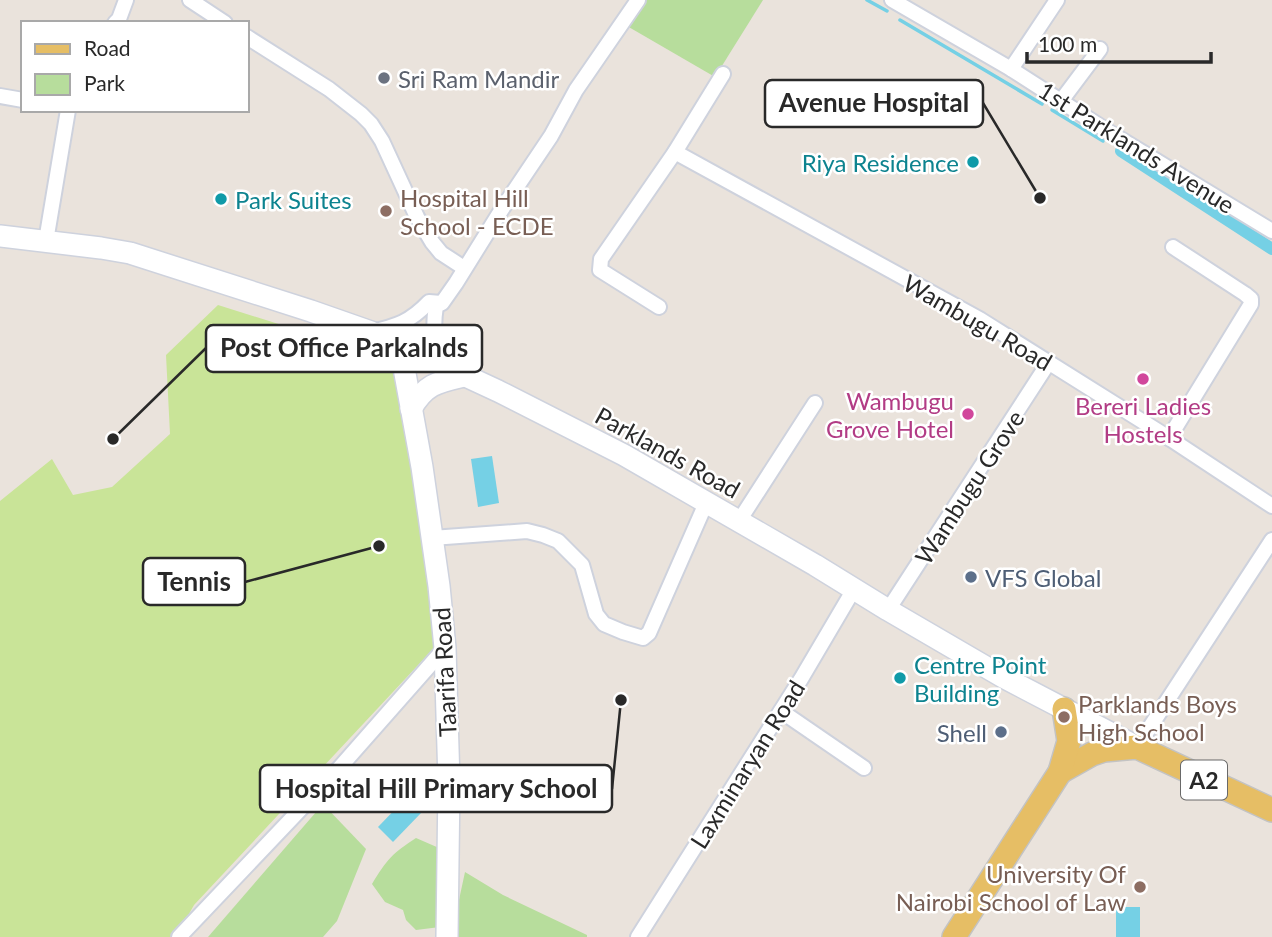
<svg xmlns="http://www.w3.org/2000/svg" width="1272" height="937" font-family="Lato,sans-serif">
<style>
.green{fill:#b7dd9c}
.pitch{fill:#c9e498}
.water{fill:#75d0e5}
.lines{fill:none;stroke-linecap:round;stroke-linejoin:round}
.stream{stroke:#75d0e5;stroke-width:3.5}
.canal{stroke:#75d0e5;stroke-width:12}
.street-casing{stroke:#ced2dd;stroke-width:18}
.secondary-casing{stroke:#ced2dd;stroke-width:24}
.primary-casing{stroke:#c3c3c3;stroke-width:26}
.street{stroke:#fff;stroke-width:14}
.secondary{stroke:#fff;stroke-width:21}
.primary{stroke:#e6be65;stroke-width:23}
.worship-dot{fill:#6b7280;stroke:#fff;stroke-width:2.5}
.culture-dot{fill:#0f9aa8;stroke:#fff;stroke-width:2.5}
.education-dot{fill:#8d6e63;stroke:#fff;stroke-width:2.5}
.hotel-dot{fill:#d1479c;stroke:#fff;stroke-width:2.5}
.service-dot{fill:#5c6f8a;stroke:#fff;stroke-width:2.5}
.labels{text-anchor:middle;dominant-baseline:central;stroke-width:5;stroke-linejoin:round;paint-order:stroke}
.shield{fill:#fff;stroke:#696969;stroke-width:2}
.shield-label{font-size:23px;font-weight:bold;fill:#292929}
.worship-label{font-size:24px;fill:#5b616d;stroke:#fff;text-anchor:start}
.street-label{font-size:24px;fill:#292929;stroke:#fff}
.culture-label{font-size:24px;fill:#0d838f;stroke:#fff;text-anchor:start}
.education-label{font-size:24px;fill:#785e54;stroke:#fff;text-anchor:start}
.hotel-label{font-size:24px;fill:#b23c85;stroke:#fff;text-anchor:end}
.service-label{font-size:24px;fill:#4e5e75;stroke:#fff;text-anchor:start}
.leader{fill:none;stroke:#292929;stroke-width:2.5}
.callout-dot{fill:#292929;stroke:#fff;stroke-width:2.5}
.callout{fill:#fff;stroke:#292929;stroke-width:2.5}
.callout-label{font-size:26px;text-anchor:middle;font-weight:bold;fill:#292929}
</style>
<rect width="100%" height="100%" fill="#eae3dc"/>
<g class="green">
<path d="M645,0H763L715,77L627,26Z"/>
<path d="M323,804L366,849L337,921L323,937H208Z"/>
<path d="M416,838L439,848L440,927L416,930L406,920L403,910L385,902L372,884C387,859 393,853 416,838Z"/>
<path d="M465,872L503,895L587,935V937H451Z"/>
</g>
<path class="pitch" d="M218,305L399,362L435,647L194,905L176,937H0V501L52,459L73,495L112,487L170,434L166,355Z"/>
<g class="water">
<path d="M492,456L499,503L478,507L471,459Z"/>
<path d="M406,798L422,812L393,842L378,827Z"/>
<rect x="1116" y="907" width="24" height="30"/>
</g>
<g class="lines">
<g class="stream">
<path d="M867,0L887,11"/>
<path d="M900,20L1042,104"/>
<path d="M1052,110L1103,141"/>
</g>
<path class="canal" d="M1121,151L1272,249"/>
<defs>
<g id="street">
<path d="M190,0L225,23"/>
<path d="M892,0L1011,69L1112,134L1272,231"/>
<path d="M115,23L119,19L126,0"/>
<path d="M247,37L329,89L361,114L371,124L382,141L417,217L432,242L441,253L464,268"/>
<path d="M1011,69L1057,0"/>
<path d="M0,96L23,100"/>
<path d="M1061,101L1100,49"/>
<path d="M675,152L981,320L1169,438L1272,506"/>
<path d="M46,241L68,110"/>
<path d="M659,307L600,270L601,259L675,152L723,74"/>
<path d="M371,332C397,326 410,322 429,302L441,303"/>
<path d="M442,364C435,341 432,331 436,306L442,303L456,283L502,209L551,136L576,90L638,0"/>
<path d="M1169,438L1251,304V299L1245,294L1173,247"/>
<path d="M739,521L815,403"/>
<path d="M432,538L527,531L543,535L558,541L582,565L596,614L604,624L623,632L643,638L649,633L706,503"/>
<path d="M888,610L1049,362"/>
<path d="M781,711L864,768"/>
<path d="M1137,747L1272,540"/>
<path d="M179,937L334,774L445,648"/>
<path d="M638,937L801,679L854,589"/>
</g>
<g id="secondary">
<path d="M0,236L101,248L130,253L311,311L371,332L498,391L624,455L815,565L888,610L1003,677L1137,747"/>
<path d="M400,346L422,467L439,586L445,648L449,782L447,937"/>
<path d="M411,409C425,384 438,382 464,376"/>
</g>
<g id="primary">
<path d="M1060,772L1092,754L1104,750L1137,747L1272,810"/>
<path d="M954,937L1060,772L1069,741L1064,709"/>
</g>
</defs>
<use href="#street" class="street-casing"/>
<use href="#secondary" class="secondary-casing"/>
<use href="#primary" class="primary-casing"/>
<use href="#street" class="street"/>
<use href="#secondary" class="secondary"/>
<use href="#primary" class="primary"/>
</g>
<circle class="worship-dot" cx="384" cy="78" r="7"/>
<g class="culture-dot">
<circle cx="973" cy="162" r="7"/>
<circle cx="221" cy="199" r="7"/>
<circle cx="900" cy="678" r="7"/>
</g>
<g class="education-dot">
<circle cx="386" cy="211" r="7"/>
<circle cx="1064" cy="717" r="7"/>
<circle cx="1140" cy="887" r="7"/>
</g>
<g class="hotel-dot">
<circle cx="1143" cy="379" r="7"/>
<circle cx="968" cy="414" r="7"/>
</g>
<g class="service-dot">
<circle cx="971" cy="577" r="7"/>
<circle cx="1001" cy="732" r="7"/>
</g>
<g class="labels">
<rect class="shield" x="1181" y="760.5" width="46" height="39" rx="5"/>
<g class="shield-label">
<text x="1204" y="780">A2</text>
</g>
<g class="worship-label">
<text x="398" y="78">Sri Ram Mandir</text>
</g>
<g class="street-label">
<text transform="translate(1137 147) rotate(32)">1st Parklands Avenue</text>
<text transform="translate(978 322) rotate(30)">Wambugu Road</text>
<text transform="translate(668 452) rotate(29)">Parklands Road</text>
<text transform="translate(969 487) rotate(-57)">Wambugu Grove</text>
<text transform="translate(444 672) rotate(-93)">Taarifa Road</text>
<text transform="translate(747 764) rotate(-58)">Laxminaryan Road</text>
</g>
<g class="culture-label">
<text x="959" y="162" text-anchor="end">Riya Residence</text>
<text x="235" y="199">Park Suites</text>
<text x="914" y="664">Centre Point<tspan x="914" dy="28">Building</tspan></text>
</g>
<g class="education-label">
<text x="400" y="197">Hospital Hill<tspan x="400" dy="28">School - ECDE</tspan></text>
<text x="1078" y="703">Parklands Boys<tspan x="1078" dy="28">High School</tspan></text>
<text x="1126" y="873" text-anchor="end">University Of<tspan x="1126" dy="28">Nairobi School of Law</tspan></text>
</g>
<g class="hotel-label">
<text x="954" y="400">Wambugu<tspan x="954" dy="28">Grove Hotel</tspan></text>
<text x="1143" y="405" text-anchor="middle">Bereri Ladies<tspan x="1143" dy="28">Hostels</tspan></text>
</g>
<g class="service-label">
<text x="985" y="577">VFS Global</text>
<text x="987" y="732" text-anchor="end">Shell</text>
</g>
</g>
<path class="leader" d="M1040 198L983 103M113 439L206 348M379 546L245 582M621 700L612 789"/>
<g class="callout-dot">
<circle cx="1040" cy="198" r="7"/>
<circle cx="113" cy="439" r="7"/>
<circle cx="379" cy="546" r="7"/>
<circle cx="621" cy="700" r="7"/>
</g>
<g class="callout">
<rect x="765" y="80" width="218" height="47" rx="7"/>
<rect x="206" y="325" width="276" height="47" rx="7"/>
<rect x="143" y="558" width="102" height="47" rx="7"/>
<rect x="260" y="765" width="352" height="47" rx="7"/>
</g>
<g class="callout-label">
<text x="874" y="112">Avenue Hospital</text>
<text x="344" y="357">Post Office Parkalnds</text>
<text x="194" y="591">Tennis</text>
<text x="436" y="798">Hospital Hill Primary School</text>
</g>
<rect x="21" y="21" width="228" height="91" fill="#ffffff" stroke="#a9a9a9" stroke-width="2"/>
<rect x="35" y="44" width="35" height="10" fill="#e6be65" stroke="#a9a9a9" stroke-width="2"/>
<text x="84" y="56" font-size="21" fill="#292929">Road</text>
<rect x="35" y="74" width="35" height="21" fill="#b7dd9c" stroke="#a9a9a9" stroke-width="2"/>
<text x="84" y="91" font-size="21" fill="#292929">Park</text>
<path d="M1027 52v10h184v-10" fill="none" stroke="#292929" stroke-width="3.5"/>
<text x="1038" y="52" font-size="21" fill="#292929" stroke="#ffffff" stroke-width="5" paint-order="stroke">100 m</text>
</svg>
